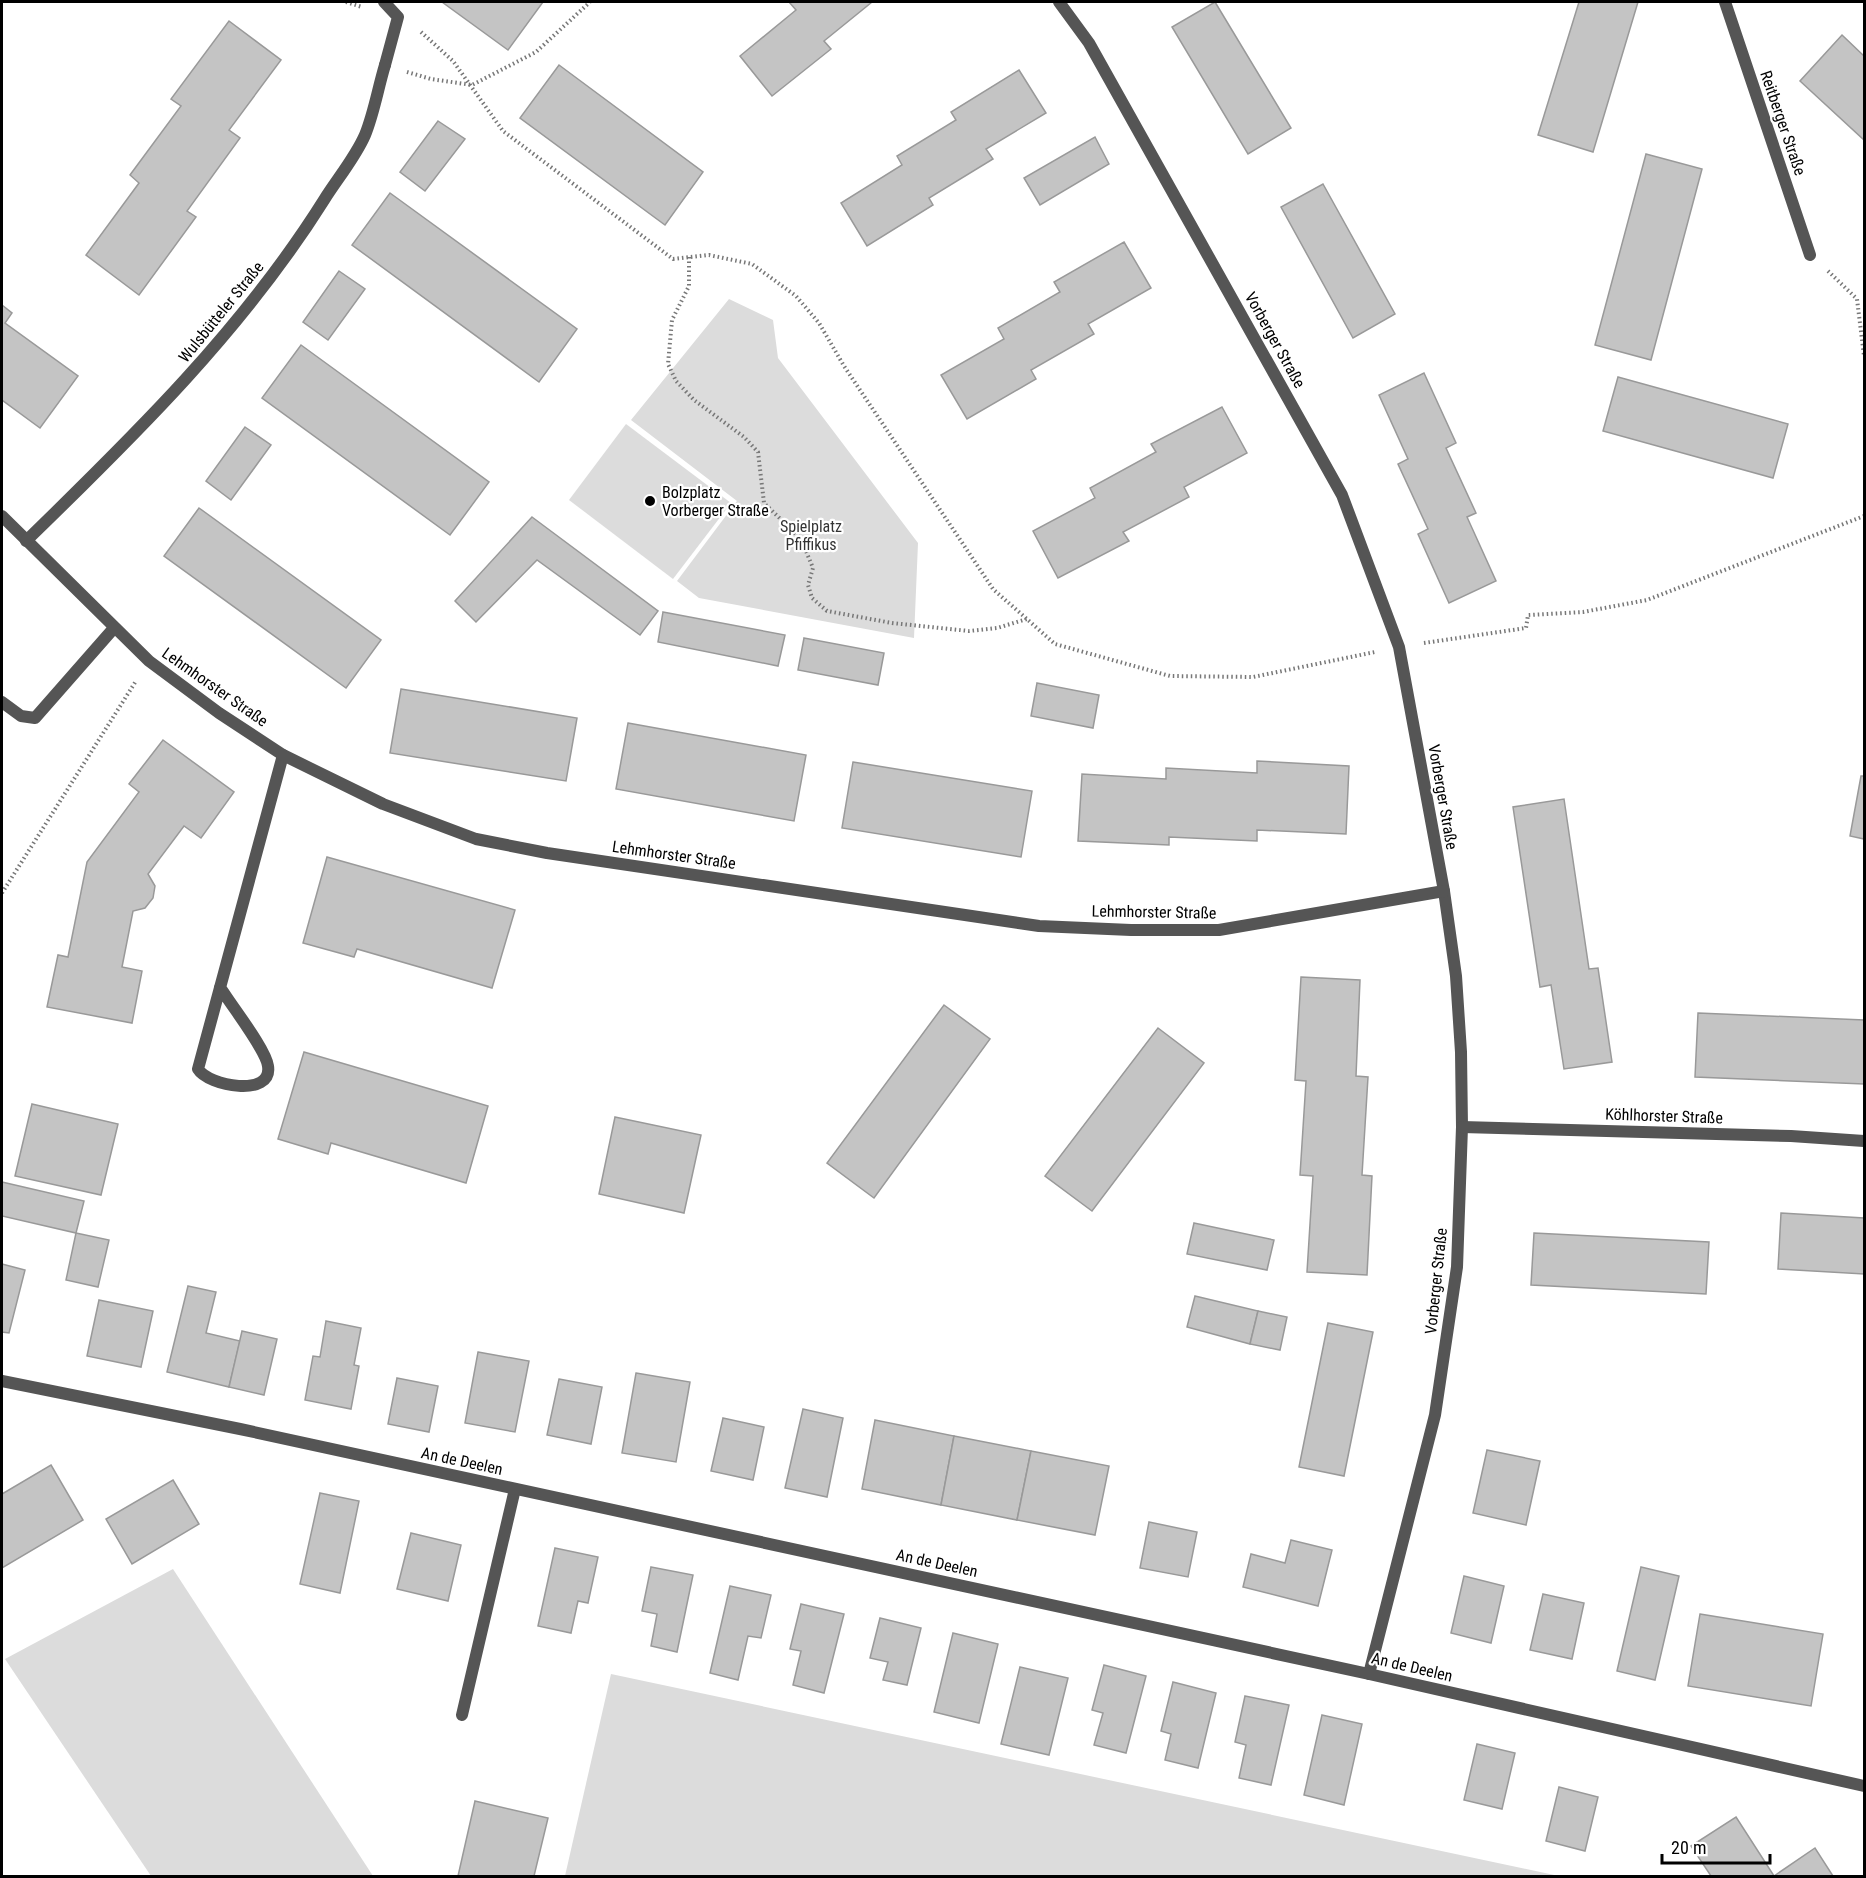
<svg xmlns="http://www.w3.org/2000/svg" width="1866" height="1878" font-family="'Roboto Condensed',sans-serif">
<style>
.green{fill:#dcdcdc}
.building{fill:#c4c4c4;stroke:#999;stroke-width:1.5}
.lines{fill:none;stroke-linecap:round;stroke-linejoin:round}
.path{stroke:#777;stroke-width:4;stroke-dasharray:1.5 3;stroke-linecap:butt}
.lane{stroke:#555;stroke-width:12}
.street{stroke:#555;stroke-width:12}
.poi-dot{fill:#000;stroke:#fff;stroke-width:2}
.labels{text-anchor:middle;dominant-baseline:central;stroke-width:4.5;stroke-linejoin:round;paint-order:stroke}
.street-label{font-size:16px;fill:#000;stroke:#fff}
.poi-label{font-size:16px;fill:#000;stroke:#fff;text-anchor:start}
.park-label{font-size:16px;fill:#333;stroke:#fff}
</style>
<rect width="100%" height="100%" fill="#fff"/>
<g class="green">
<path d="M729,299L773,320L778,358L918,543L914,638L699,598L677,581L737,501L631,420Z"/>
<path d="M626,424L731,503L673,579L569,500Z"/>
<path d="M173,1569L373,1876H151L5,1659Z"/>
<path d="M611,1674L1559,1876H565Z"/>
</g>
<g class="building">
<path d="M442,2H543L508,50Z"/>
<path d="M789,2H872L824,41L831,49L772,96L740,56L796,10Z"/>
<path d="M1215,2L1291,128L1248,154L1172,27Z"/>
<path d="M1579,2H1638L1593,152L1538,135Z"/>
<path d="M229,21L281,60L229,130L240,138L187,211L196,217L139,295L86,255L139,183L130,175L181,106L171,99Z"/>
<path d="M1842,35L1864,56V140L1800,81Z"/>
<path d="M559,65L703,172L665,225L520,118Z"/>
<path d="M1019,70L1046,113L986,149L993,159L929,198L933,205L867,246L841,203L902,165L897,156L956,120L951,112Z"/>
<path d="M438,121L465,139L425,191L400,172Z"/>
<path d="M1095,137L1109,164L1040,205L1024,178Z"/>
<path d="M1646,154L1702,169L1651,360L1595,345Z"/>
<path d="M1323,184L1395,314L1353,338L1281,207Z"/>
<path d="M390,193L577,329L539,382L352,245Z"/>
<path d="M1124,242L1151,288L1088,324L1094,334L1031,370L1036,379L967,419L941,375L1004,339L998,328L1060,292L1054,282Z"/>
<path d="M339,271L365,289L328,340L303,322Z"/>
<path d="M2,305L12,313L5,323L78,376L40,428L2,400Z"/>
<path d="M301,345L489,482L450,535L262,398Z"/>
<path d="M1424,373L1456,443L1446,448L1476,513L1467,517L1496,581L1449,603L1418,534L1428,529L1398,464L1408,459L1379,395Z"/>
<path d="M1618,377L1788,424L1773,478L1603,431Z"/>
<path d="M1222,407L1247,453L1184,487L1189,497L1123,532L1129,541L1058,578L1033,531L1095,498L1090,488L1156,452L1151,444Z"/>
<path d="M245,427L271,445L231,500L206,481Z"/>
<path d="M199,508L381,640L346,688L164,556Z"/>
<path d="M532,517L658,611L640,635L537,560L476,622L455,601Z"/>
<path d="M663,612L785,635L778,666L658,642Z"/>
<path d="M804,638L884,653L878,685L798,670Z"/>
<path d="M1037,683L1099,695L1093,728L1031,716Z"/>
<path d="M401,689L577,718L566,781L390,753Z"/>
<path d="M628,723L806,755L794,821L616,789Z"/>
<path d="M163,740L234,792L201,838L184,826L148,874L155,886L153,898L145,908L133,911L122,967L142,971L132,1023L47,1007L58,955L68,957L87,862L139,792L129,784Z"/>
<path d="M1257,761L1349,766L1346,834L1257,830V841L1169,837V845L1078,841L1082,774L1166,779V768L1257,773Z"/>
<path d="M853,762L1032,791L1021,857L842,828Z"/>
<path d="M1861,776H1864V839L1850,836Z"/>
<path d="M1564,799L1589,969L1598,968L1612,1062L1564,1069L1551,985L1540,987L1513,807Z"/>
<path d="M327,857L515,910L492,988L357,949L354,957L303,943Z"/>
<path d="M1301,977L1360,980L1356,1076L1368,1077L1362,1175L1372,1176L1367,1275L1307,1272L1313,1176L1300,1175L1306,1081L1295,1080Z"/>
<path d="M944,1005L990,1039L874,1198L827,1163Z"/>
<path d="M1698,1013L1864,1020V1084L1695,1077Z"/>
<path d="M1158,1028L1204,1063L1092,1211L1045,1176Z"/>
<path d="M304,1052L488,1106L466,1183L331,1143L328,1154L278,1139Z"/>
<path d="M32,1104L118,1124L101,1195L15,1176Z"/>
<path d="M615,1117L701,1135L684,1213L599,1194Z"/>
<path d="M2,1182L84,1201L76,1233L2,1216Z"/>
<path d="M1781,1213L1864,1218V1274L1778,1269Z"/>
<path d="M1194,1223L1274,1240L1267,1270L1187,1254Z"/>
<path d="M76,1233L109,1240L98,1287L66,1280Z"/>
<path d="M1534,1233L1709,1242L1706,1294L1531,1285Z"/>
<path d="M2,1264L25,1270L9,1333L2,1332Z"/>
<path d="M188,1286L216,1292L206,1333L240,1341L229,1387L167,1372Z"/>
<path d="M1195,1296L1258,1311L1250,1344L1187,1327Z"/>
<path d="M99,1300L153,1311L141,1367L87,1356Z"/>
<path d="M1258,1311L1287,1317L1280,1350L1250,1344Z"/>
<path d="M326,1321L361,1328L354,1365L359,1366L351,1409L305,1400L313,1356L320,1357Z"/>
<path d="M1328,1323L1373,1332L1344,1476L1299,1467Z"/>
<path d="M242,1331L277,1339L264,1395L229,1387Z"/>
<path d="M478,1352L529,1361L515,1432L465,1423Z"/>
<path d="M636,1373L690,1382L676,1462L622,1453Z"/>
<path d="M397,1378L438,1386L429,1432L388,1424Z"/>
<path d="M559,1379L602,1387L591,1444L547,1435Z"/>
<path d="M803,1409L843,1418L827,1497L785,1488Z"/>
<path d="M723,1418L764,1427L753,1480L711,1471Z"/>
<path d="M875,1420L954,1436L941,1505L862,1489Z"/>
<path d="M954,1436L1031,1451L1017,1520L941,1505Z"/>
<path d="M1487,1450L1540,1461L1526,1525L1473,1513Z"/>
<path d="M1031,1451L1109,1466L1095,1535L1017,1520Z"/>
<path d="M51,1465L83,1520L2,1568V1494Z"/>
<path d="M173,1480L199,1524L132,1564L106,1519Z"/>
<path d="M320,1493L359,1501L340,1593L300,1584Z"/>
<path d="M1149,1522L1197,1532L1188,1577L1140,1568Z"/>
<path d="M411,1533L461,1545L448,1601L397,1589Z"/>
<path d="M1291,1540L1332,1550L1318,1606L1243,1587L1251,1554L1285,1563Z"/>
<path d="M555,1548L598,1557L588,1603L578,1601L571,1633L538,1626Z"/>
<path d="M651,1567L693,1575L677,1652L651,1646L657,1614L642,1611Z"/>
<path d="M1641,1567L1679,1576L1655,1680L1617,1671Z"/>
<path d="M1464,1576L1504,1586L1491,1643L1451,1633Z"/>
<path d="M730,1586L771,1595L761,1638L748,1636L738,1680L710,1673Z"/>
<path d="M1543,1594L1584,1603L1572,1659L1530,1650Z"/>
<path d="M801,1604L844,1614L824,1693L793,1685L801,1651L790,1649Z"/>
<path d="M1700,1614L1823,1634L1811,1706L1688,1686Z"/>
<path d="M880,1618L921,1628L907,1685L883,1680L888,1662L870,1658Z"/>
<path d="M953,1633L998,1644L979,1723L934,1712Z"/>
<path d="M1104,1665L1146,1676L1126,1753L1094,1745L1103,1713L1092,1710Z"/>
<path d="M1020,1667L1068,1678L1049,1755L1001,1744Z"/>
<path d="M1173,1682L1216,1693L1198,1768L1165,1760L1171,1734L1161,1731Z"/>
<path d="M1245,1696L1289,1705L1271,1785L1239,1778L1246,1745L1235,1742Z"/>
<path d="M1322,1715L1362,1724L1344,1805L1304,1795Z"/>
<path d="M1477,1744L1515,1753L1502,1809L1464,1800Z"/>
<path d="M1559,1787L1598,1797L1585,1851L1546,1841Z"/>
<path d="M475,1801L548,1818L534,1876H458Z"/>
<path d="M1736,1817L1774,1876L1815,1848L1833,1876H1711L1691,1846Z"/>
</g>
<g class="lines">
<g class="path">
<path d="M346,2L362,7"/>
<path d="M421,32L453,61L503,131L673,259L709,255L752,264L796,296L819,323L844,366L993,589L1055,644L1170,676L1253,677L1375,652"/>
<path d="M407,72L431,79L472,85L536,52L590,2"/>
<path d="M689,257V286L672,320L668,364L676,381L694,400L744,437L758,452L764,503L801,539L813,568L808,585L812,598L827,611L892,623L969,631L997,628L1027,619"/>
<path d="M1828,271L1857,299L1864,356"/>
<path d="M1424,643L1526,628L1528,615L1583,612L1647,600L1864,516"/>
<path d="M2,893L136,681"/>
</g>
<g class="lane">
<path d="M384,2L398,17L385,65"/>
<path d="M2,702L21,716L35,718L114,628"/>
<path d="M220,987C230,1004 266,1049 268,1066C273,1098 208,1086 198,1069L283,755"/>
<path d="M462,1715L515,1489"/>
</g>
<g class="street">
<path d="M1059,2L1089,43L1342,495L1399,647L1444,891L1456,976L1461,1052L1462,1127L1457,1267L1435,1415L1369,1674"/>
<path d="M1725,2L1810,255"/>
<path d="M2,516L149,661L219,713L283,755L383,804L476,839L547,853L1039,926L1131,930H1219L1444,891"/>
<path d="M26,541C135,435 243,329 324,200C337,179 355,158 365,135C374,113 378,88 385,65"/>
<path d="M1462,1127L1791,1136L1864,1141"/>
<path d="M2,1381L240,1429L1369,1674L1864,1786"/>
</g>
</g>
<circle class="poi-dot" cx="650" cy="501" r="6"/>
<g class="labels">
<g class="street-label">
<text transform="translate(1783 123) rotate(71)">Reitberger Straße</text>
<text transform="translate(221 312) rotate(-51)">Wulsbütteler Straße</text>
<text transform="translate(1275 340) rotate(61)">Vorberger Straße</text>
<text transform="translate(215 687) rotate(35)">Lehmhorster Straße</text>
<text transform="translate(1443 797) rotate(80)">Vorberger Straße</text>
<text transform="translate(674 855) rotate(8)">Lehmhorster Straße</text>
<text transform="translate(1154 912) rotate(1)">Lehmhorster Straße</text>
<text transform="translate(1664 1116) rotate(2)">Köhlhorster Straße</text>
<text transform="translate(1436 1281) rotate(-84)">Vorberger Straße</text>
<text transform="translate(462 1461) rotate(12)">An de Deelen</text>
<text transform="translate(937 1563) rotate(12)">An de Deelen</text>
<text transform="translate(1412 1667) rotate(13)">An de Deelen</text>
</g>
<g class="poi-label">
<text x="662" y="492">Bolzplatz<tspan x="662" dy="18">Vorberger Straße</tspan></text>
</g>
<g class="park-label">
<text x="811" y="526">Spielplatz<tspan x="811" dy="18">Pfiffikus</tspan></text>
</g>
</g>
<rect width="1866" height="1878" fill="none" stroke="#000000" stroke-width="6"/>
<path d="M1662 1854v9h108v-9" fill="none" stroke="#000000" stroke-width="3"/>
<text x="1671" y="1854" font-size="18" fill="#000000" stroke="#ffffff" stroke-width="4.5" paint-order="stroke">20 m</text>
</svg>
